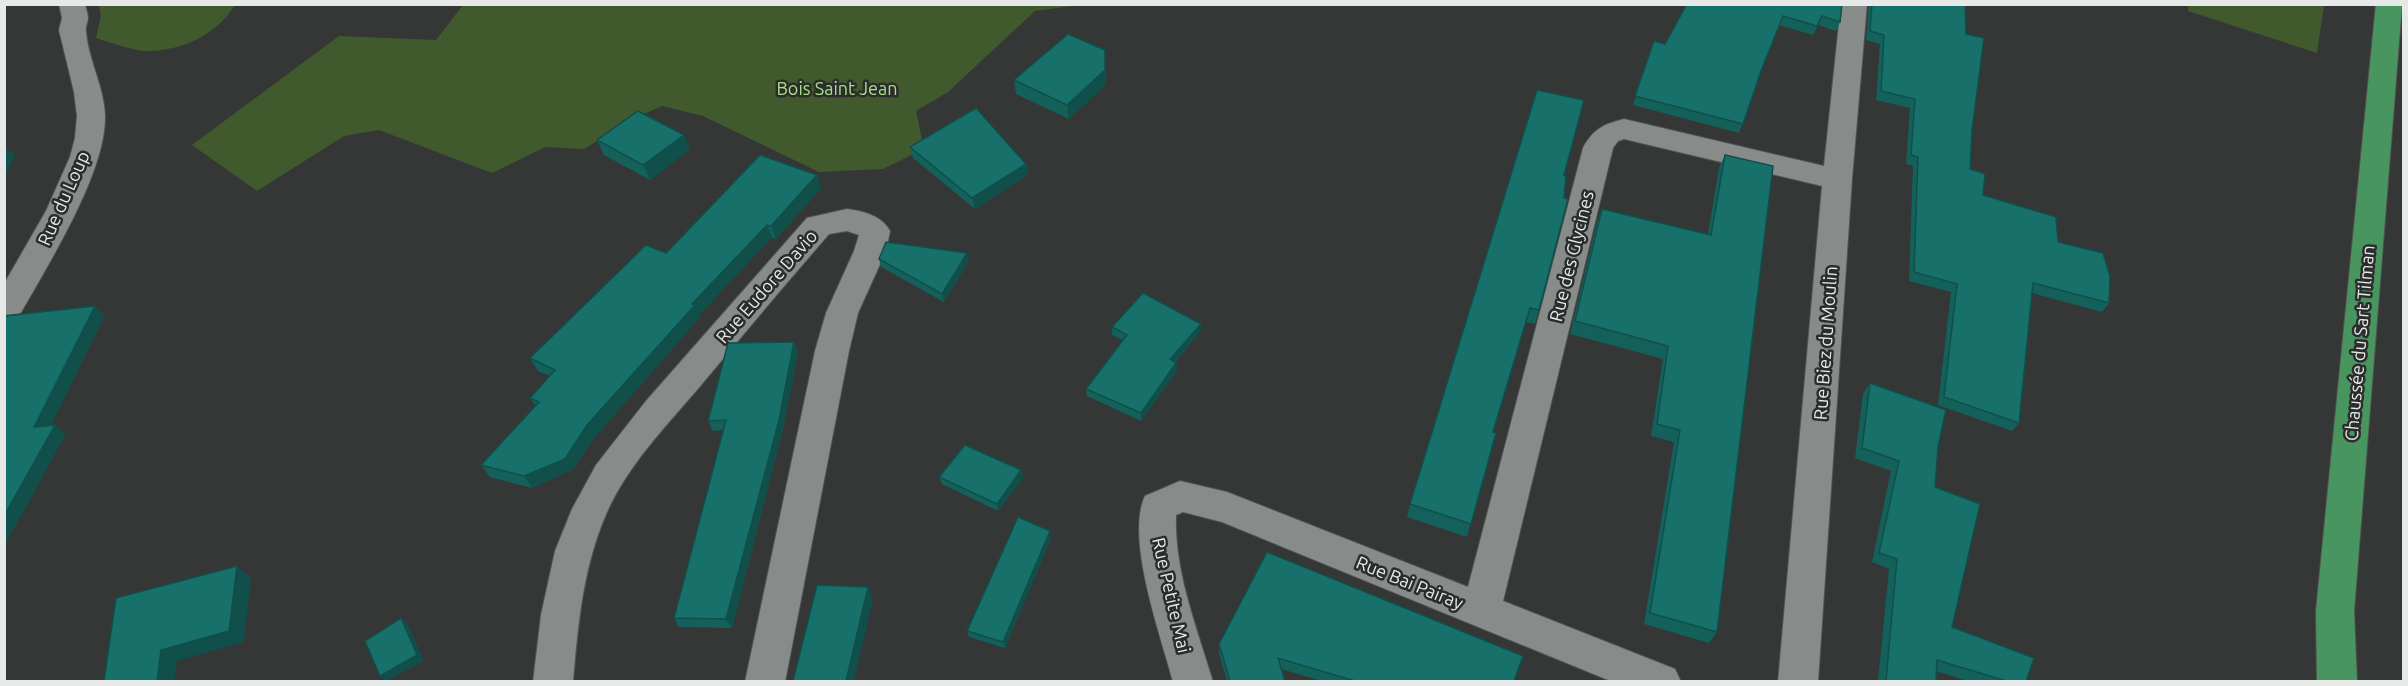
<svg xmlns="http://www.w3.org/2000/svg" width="2408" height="686" font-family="Ubuntu,sans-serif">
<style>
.green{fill:#415a2d}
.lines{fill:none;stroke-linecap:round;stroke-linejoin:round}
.street-casing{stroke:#515453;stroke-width:2}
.highway-casing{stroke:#515453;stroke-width:2}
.street{fill:#878b8a;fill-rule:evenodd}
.highway{fill:#48955f;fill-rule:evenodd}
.wall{fill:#14615b}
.shaded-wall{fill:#104f4a}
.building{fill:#17716a;stroke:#104f4a;stroke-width:1.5}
.labels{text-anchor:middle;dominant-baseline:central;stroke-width:5;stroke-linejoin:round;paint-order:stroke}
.park-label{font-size:18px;fill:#abdf85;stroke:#2a2d2c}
.street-label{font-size:18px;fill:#e7e9e8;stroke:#2a2d2c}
</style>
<rect width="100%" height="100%" fill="#343736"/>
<g class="green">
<path d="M2189,4L2324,5L2317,53L2188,11Z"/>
<path d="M99,5V4L235,5C217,34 184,50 150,51C135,52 110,42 96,38L101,16Z"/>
<path d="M463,5H1079L1035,11L948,92L916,111L924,149L883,169L819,172L703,116L662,106L637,117L584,149L545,147L492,173L379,130L344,136L257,191L192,145L339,36L436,40Z"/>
</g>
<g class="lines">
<defs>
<g id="street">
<path d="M59,4H85C86,9 88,14 88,18C88,22 85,27 86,31C88,60 104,86 105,115C107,173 44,271 15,323L4,326V284L46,211L70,157L75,138L77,116L74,92L59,30L62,18Z"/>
<path d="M1841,4H1867L1852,179L1818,682H1778L1822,186L1624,139L1618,141L1613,148L1503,601L1675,669L1681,682H1613L1222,522L1183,512L1176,515C1174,572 1197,628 1213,682H1173C1161,636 1125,538 1145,496L1180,481L1227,492L1468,587L1583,148C1593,129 1604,124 1624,119L1824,166Z"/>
<path d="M847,209C864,211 882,216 890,231L886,251L858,313L849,351L785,682H745L815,351L826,313L854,251L859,235L847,231L829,234C784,286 740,338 696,391C664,428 627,467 607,512C583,566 578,624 573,682H533L541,615L555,551L572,509L596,465L646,401L807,218Z"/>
</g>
<path id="highway" d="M2376,4H2402L2354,611L2357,682H2317L2316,611Z"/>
</defs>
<use href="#street" class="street-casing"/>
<use href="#highway" class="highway-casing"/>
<use href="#street" class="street"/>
<use href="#highway" class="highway"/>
</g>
<g class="wall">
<path d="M1687,4H1842L1840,22L1836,31L1818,25L1813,35L1779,25L1761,71L1739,133L1633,105L1654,41L1665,44Z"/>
<path d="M1869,4H1965L1966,34L1972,130L1970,169L1983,195L2058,242L2109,303L2102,312L2032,293L2019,423L2012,431L1938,405L1951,292L1909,281L1913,166L1906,164L1910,108L1876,100L1880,44L1866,40Z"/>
<path d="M1106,64V84L1069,119L1016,94L1014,80Z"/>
<path d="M597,140L690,149L650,180L604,155Z"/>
<path d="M910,147L1026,164L1028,175L975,209L913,158Z"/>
<path d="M1725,155L1717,632L1709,643L1644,624L1674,442L1651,436L1663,359L1570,334L1597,222L1602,209L1708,234L1719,168Z"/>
<path d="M817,175L821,188L776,239L772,237L699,315L700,317L595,437L572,470L532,488L490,477L481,465L536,406L530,398L550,376L538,371L530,358L666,253Z"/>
<path d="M1564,175L1539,310L1535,324L1526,322L1493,432L1467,537L1407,517L1410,504Z"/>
<path d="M879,259L969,261L944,302L881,267Z"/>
<path d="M1112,327L1201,331L1175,362L1176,363L1177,371L1141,421L1087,396L1086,389L1123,340L1112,335Z"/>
<path d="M794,342L798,352L783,429L732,628L679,627L674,618L723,430L713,431L708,421Z"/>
<path d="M1870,383L1938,446L1935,487L1952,627L2026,681H1968L1936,671V681H1878L1889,569L1872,562L1891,471L1855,458L1863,394Z"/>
<path d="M1021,470L1023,478L998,511L942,484L939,477Z"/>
<path d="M1051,538L1005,648L969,637L967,631Z"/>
<path d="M1219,644L1514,681H1322L1281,669L1285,681H1227L1219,654Z"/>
</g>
<g class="shaded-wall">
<path d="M1105,50L1106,84L1069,119L1067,105Z"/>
<path d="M684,135L690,149L650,180L643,165Z"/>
<path d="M4,146L15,156L4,177Z"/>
<path d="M1026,164L1028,175L975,209L972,198Z"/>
<path d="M817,175L821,188L776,239L771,226Z"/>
<path d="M767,225L772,237L699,315L700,317L595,437L572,470L532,488L524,476L587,425L692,304Z"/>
<path d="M967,253L969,261L944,302L942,294Z"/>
<path d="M95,306L105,316L45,437L34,427Z"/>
<path d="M1201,324V331L1170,367V359Z"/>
<path d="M794,342L798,352L783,429L732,628L726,619Z"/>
<path d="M1176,363L1177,371L1141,421V413Z"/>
<path d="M55,425L66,434L4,547V516Z"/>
<path d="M1021,470L1023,478L998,511L997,504Z"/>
<path d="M1050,531L1051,538L1005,648L1003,642Z"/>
<path d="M237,566L251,578L244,642L177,661L174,681H157L161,650Z"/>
<path d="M868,587L873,599L854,681H846Z"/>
<path d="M401,618L408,624L424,661L386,681L380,676Z"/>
</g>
<g class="building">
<path d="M1687,4H1842L1840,22L1822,16L1817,26L1783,16L1761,71L1743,124L1635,96L1654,41L1665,44Z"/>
<path d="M1872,4H1965L1966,34L1984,38L1972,130L1970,169L1985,174L1983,195L2056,217L2058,242L2103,253L2110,276L2109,303L2033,283L2019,423L1944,397L1957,284L1914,272L1918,157L1911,155L1915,99L1881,91L1884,35L1870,31Z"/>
<path d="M1068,34L1105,50V70L1067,105L1014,80Z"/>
<path d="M1537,90L1584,100L1564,175L1566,176L1564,198L1568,199L1539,310L1530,308L1493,432L1496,433L1471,524L1410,504Z"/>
<path d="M976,108L1026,164L972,198L910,147Z"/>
<path d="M638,111L684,135L643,165L597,140Z"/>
<path d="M760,155L817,175L771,226L767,225L692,304L695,305L587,425L565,459L524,476L481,465L539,402L530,398L555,370L530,358L646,245L666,253Z"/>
<path d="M1725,155L1773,166L1717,632L1650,613L1680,430L1657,424L1668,346L1575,321L1602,209L1711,235Z"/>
<path d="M886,242L967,253L942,294L879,259Z"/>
<path d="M1143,293L1201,324L1170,359L1176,363L1141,413L1086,389L1127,335L1112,327Z"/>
<path d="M95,306L34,427L55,425L4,516V316Z"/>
<path d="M794,342L779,420L726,619L674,618L726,420L708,421L728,343Z"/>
<path d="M1870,383L1946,410L1938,446L1935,487L1980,504L1952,627L2034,658L2026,681H2006L1937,660L1936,681H1886L1897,559L1879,553L1899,461L1862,448Z"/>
<path d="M965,445L1021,470L997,504L939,477Z"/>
<path d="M1018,517L1050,531L1003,642L967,631Z"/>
<path d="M1267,552L1523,656L1514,681H1355L1278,658L1285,681H1230L1219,644Z"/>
<path d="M237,566L229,631L161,650L157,681H104L116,598Z"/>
<path d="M817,585L868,587L846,681H793Z"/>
<path d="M401,618L417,655L380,676L365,641Z"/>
</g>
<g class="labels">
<g class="park-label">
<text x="837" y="88">Bois Saint Jean</text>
</g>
<g class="street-label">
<text transform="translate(63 198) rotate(-66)">Rue du Loup</text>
<text transform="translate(1571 256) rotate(-76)">Rue des Glycines</text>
<text transform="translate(766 286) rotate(-49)">Rue Eudore Davio</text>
<text transform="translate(1825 343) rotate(-86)">Rue Biez du Moulin</text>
<text transform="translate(2359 343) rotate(-85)">Chaussée du Sart Tilman</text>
<text transform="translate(1410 582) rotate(22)">Rue Bai Pairay</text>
<text transform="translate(1172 595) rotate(77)">Rue Petite Mai</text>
</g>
</g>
<rect width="2408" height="686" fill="none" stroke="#e7e9e8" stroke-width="12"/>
</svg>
